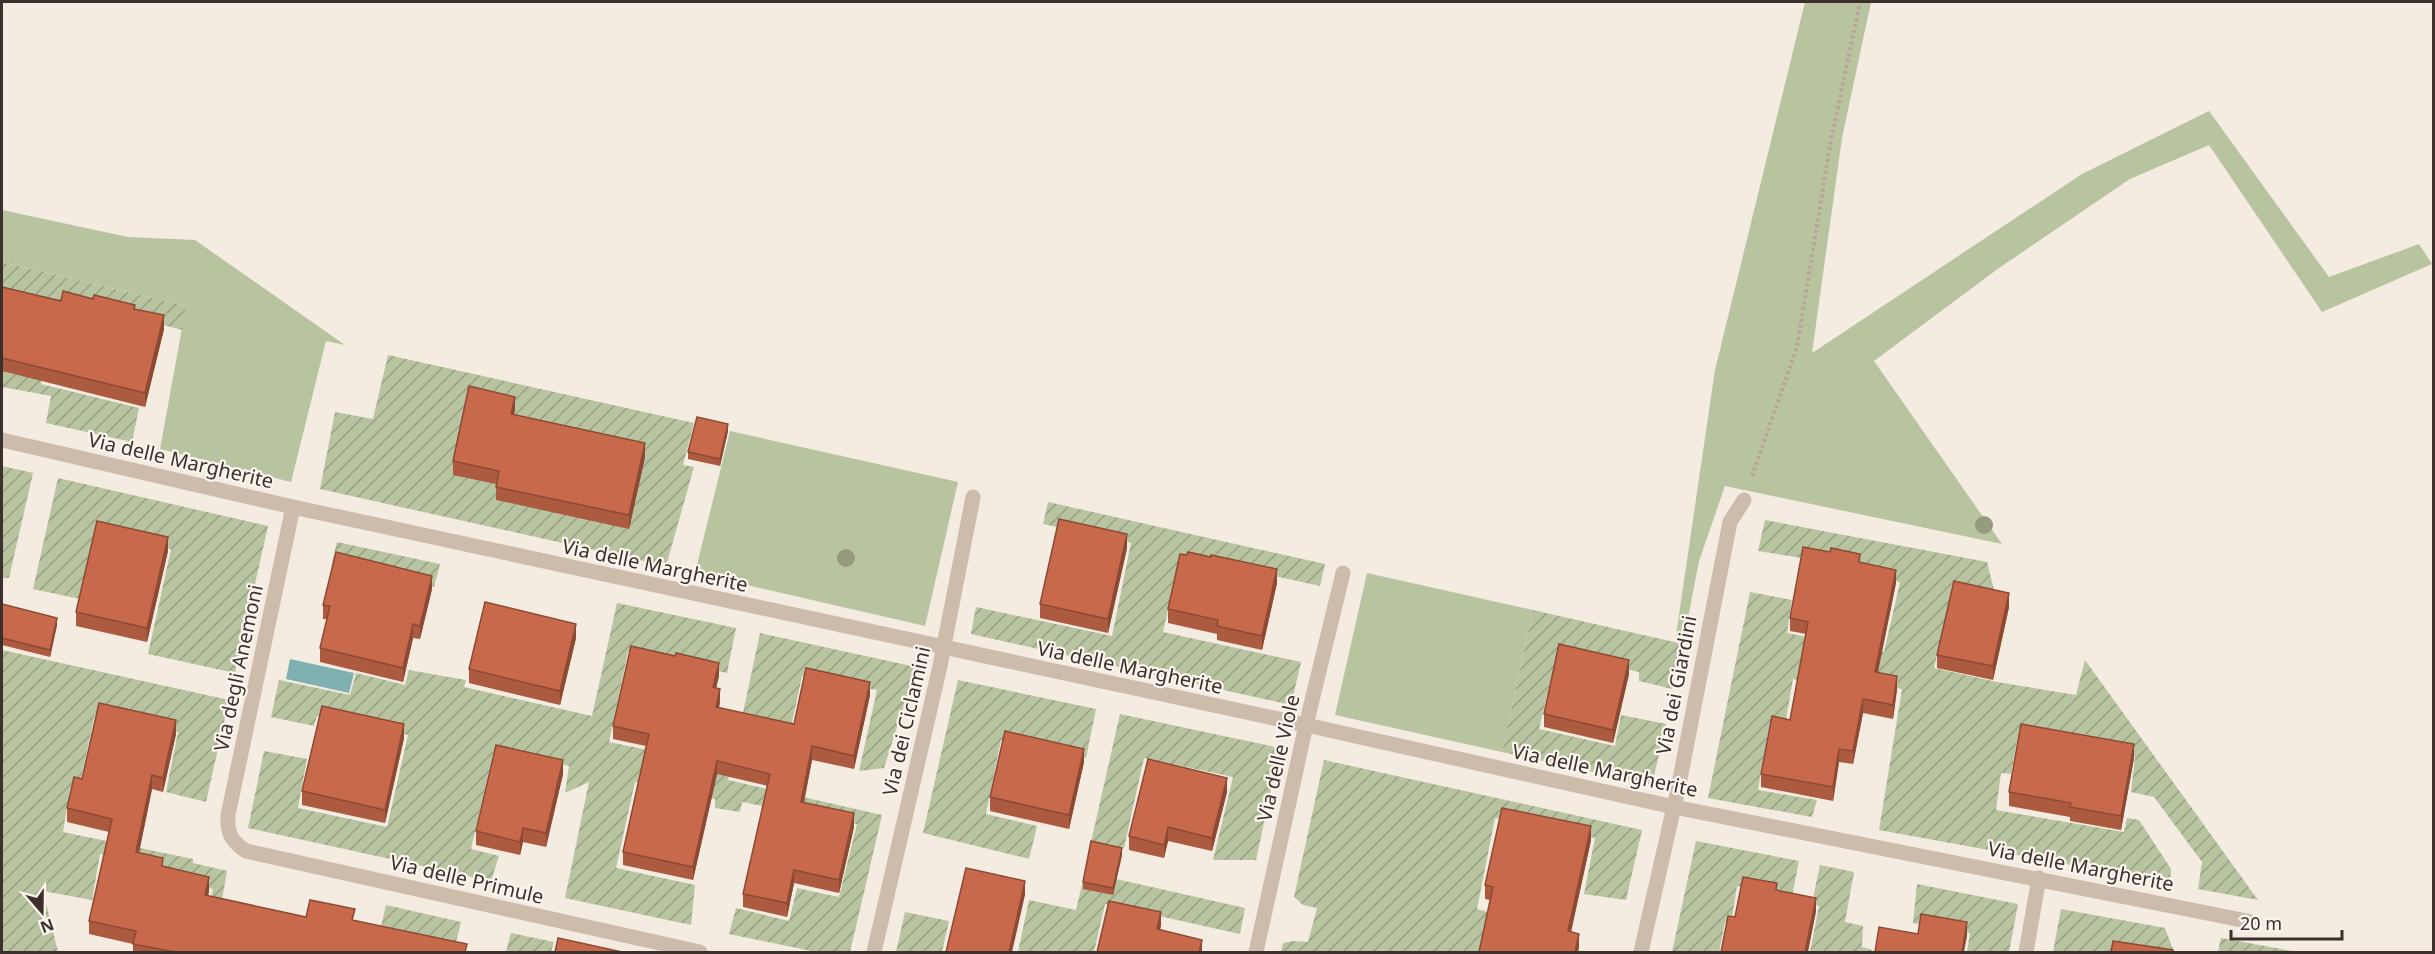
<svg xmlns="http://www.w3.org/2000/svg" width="2435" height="954" font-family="'Noto Sans',sans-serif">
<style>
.grass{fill:#b8c4a0}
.garden{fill:url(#garden-furrows)}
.water{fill:#7fb0b2}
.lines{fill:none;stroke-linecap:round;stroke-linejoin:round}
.path{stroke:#b9a596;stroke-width:4;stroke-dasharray:3 3;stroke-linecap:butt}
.minor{stroke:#cdbbac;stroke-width:15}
.tree{fill:#969b7f}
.wall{fill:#ac5a40}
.shaded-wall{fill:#8c4a34}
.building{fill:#c8694b;stroke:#8c4a34;stroke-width:1.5}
.labels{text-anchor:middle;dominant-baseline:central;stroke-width:4.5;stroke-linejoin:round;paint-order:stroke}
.street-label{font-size:20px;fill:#3b302b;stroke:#fbf5ee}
</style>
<defs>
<pattern id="garden-furrows" width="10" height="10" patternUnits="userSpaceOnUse" patternTransform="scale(1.5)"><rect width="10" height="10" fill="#b8c4a0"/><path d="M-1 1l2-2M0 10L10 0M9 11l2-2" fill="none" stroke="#97a083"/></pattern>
</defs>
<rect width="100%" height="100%" fill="#f4ebe1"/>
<g class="grass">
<path d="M1805,2H1871L1842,138L1812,353L2082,174L2209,111L2329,277L2419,244L2432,264L2322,312L2209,145L2130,179L1999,268L1874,361L2002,544L1725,486L1699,561L1683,644L1675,642L1715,370Z"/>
<path d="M2,210L128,237L195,240L345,345L326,341L291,482L160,449L186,306L2,262Z"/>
<path d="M730,431L958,482L925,626L695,573Z"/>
<path d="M1367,573L1533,610L1502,752L1335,715Z"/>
</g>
<g class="garden">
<path d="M2,262L186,306L182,330L62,298L41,384L139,408L132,442L46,423L51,396L2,387Z"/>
<path d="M388,355L694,423L683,465L694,467L666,566L320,489L335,412L373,419Z"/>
<path d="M2,466L33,473L9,578H2Z"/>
<path d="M58,478L268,526L235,673L148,654L171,549L94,532L80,599L33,589Z"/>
<path d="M1048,502L1325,564L1320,586L1180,555L1163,632L1301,662L1291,705L971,634L976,607L1112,636L1131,543L1043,524Z"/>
<path d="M1765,520L1987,562L1997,602L1952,590L1934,668L1997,682L2076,695L2085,660L2258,900L2198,889L2202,862L2154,797L2131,792L2135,757L2018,736L2011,774L2001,773L1996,810L2124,832L2127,818L2139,820L2171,869L2170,883L1879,830L1902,689L1865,681L1863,692L1793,679L1785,725L1770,722L1758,790L1817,800L1812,817L1708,798L1750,592L1792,600L1787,633L1884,652L1900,582L1862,574L1827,562L1758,551Z"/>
<path d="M337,542L440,564L434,587L332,562Z"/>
<path d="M617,603L736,628L727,673L628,652L609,742L731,767L728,780L882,815L850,952H816L729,934L736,908L789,921L797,888L839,897L857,824L742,802L740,812L715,808V799L635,782L616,868L695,885L691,925L565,898L589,782L565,793L569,766L494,750L471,849L499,856L491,881L248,828L264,751L307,759L298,808L387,827L408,735L317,716L314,726L271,717L279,680L350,695L356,673L405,685L409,670L466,680L464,687L592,716Z"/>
<path d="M1533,610L1683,644L1672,689L1639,681V672L1557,654L1539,729L1615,746L1621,715L1666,724L1652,785L1502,752Z"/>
<path d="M760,633L916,667L884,768L859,771L877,690L802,676L790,732L741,722Z"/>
<path d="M2,650L229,700L206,802L166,792L178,732L95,714L79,788H70L63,832L193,859V863L227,871L213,952H198L213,889L165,879L168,871L100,854L92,900L43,891L58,952H2Z"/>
<path d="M958,680L1096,709L1086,758L1001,740L986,814L1037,826L1029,859L923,833Z"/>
<path d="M1120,714L1280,748L1256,860H1213L1233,777L1144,758L1124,848L1091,842Z"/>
<path d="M1324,760L1642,830L1626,900L1584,894L1595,838L1495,818L1477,909L1488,912L1479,952H1281L1283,943L1293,941L1308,942L1317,908L1303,905L1294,897Z"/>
<path d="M1696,841L1799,861L1792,896L1737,886L1731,924L1725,922L1719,952H1672Z"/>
<path d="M1820,865L1854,872L1845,922L1863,926L1862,947L1872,950V952H1810L1819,906L1812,903Z"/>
<path d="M1085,872L1245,908L1240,934L1105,904L1094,952H1018L1029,900L1076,910Z"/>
<path d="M1917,884L2018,904L2009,952H1967L1970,933L1913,923Z"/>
<path d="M386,905L461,922L454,950L375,952Z"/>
<path d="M2061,909L2165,928L2174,952H2143L2112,948L2111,952H2053Z"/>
<path d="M905,912L949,921L942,952H896Z"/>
<path d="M511,933L554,942L551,952H506Z"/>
<path d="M2221,938L2292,951L2293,952H2218Z"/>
</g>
<path class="water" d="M290,659L354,673L349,693L286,679Z"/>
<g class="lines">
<path class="path" d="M1752,476L1797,347L1831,140L1860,2"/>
<g class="minor">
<path d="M2,440L293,507L1306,725L1674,807L2252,922"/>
<path d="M293,507L228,815C227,833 231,841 246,851L700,952"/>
<path d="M874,952L940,666L973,497"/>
<path d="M1256,952L1306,725L1343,573"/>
<path d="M1641,952L1678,789L1730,522L1744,500"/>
<path d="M2026,952L2039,878"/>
</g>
</g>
<g class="tree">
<circle cx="1984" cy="525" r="9"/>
<circle cx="846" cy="558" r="9"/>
</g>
<g class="wall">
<path d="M2,287L61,301L135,309L164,329L145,407L2,371Z"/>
<path d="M515,410L514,414L645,457L629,529L496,500V484L453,475V461Z"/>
<path d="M728,431L720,466L688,459V452Z"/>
<path d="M1127,548L1108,633L1040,618V604Z"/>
<path d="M168,551L147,642L76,626V612Z"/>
<path d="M1187,555L1277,583L1262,650L1217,640V634L1168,623V609Z"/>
<path d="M1860,562L1896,583L1878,672L1897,689L1893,719L1863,713L1853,764L1839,762L1833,801L1761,787V774L1790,720L1806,634L1790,631V618Z"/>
<path d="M432,589L420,639L413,638L403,682L320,662V648L327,619H323V605Z"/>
<path d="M2,604L57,625L50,657L2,645Z"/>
<path d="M2009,607L1993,680L1937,668V655Z"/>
<path d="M576,638L560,705L469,683V669Z"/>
<path d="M1629,674L1613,743L1544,727V714Z"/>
<path d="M719,676L716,688L720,702L719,708L794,724L870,695L854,769L812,760L804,803L854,827L839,893L794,883L787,917L743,907V894L768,786L717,774L693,880L623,865V852L646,746L613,739V726Z"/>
<path d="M176,734L163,792L152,789L139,853L209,891L208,896L306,917L355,920L467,952H133V944L89,934V921L109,832L67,822V808L82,779Z"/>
<path d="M404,738L385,823L302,805V791Z"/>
<path d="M2134,758L2121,830L2070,821V817L2009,806V792Z"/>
<path d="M1084,762L1069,829L990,811V797Z"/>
<path d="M563,774L546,847L523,842L520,855L476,845V831Z"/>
<path d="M1227,792L1212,851L1168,841L1164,858L1129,850V836Z"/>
<path d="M1591,840L1571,932L1579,948L1490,900L1485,899V885Z"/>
<path d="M1122,855L1113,895L1083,889V882Z"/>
</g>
<g class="shaded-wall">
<path d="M164,315V329L145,407V393Z"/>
<path d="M515,397V410L511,427V414Z"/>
<path d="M728,424V431L720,466V459Z"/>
<path d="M645,443V457L629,529V515Z"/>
<path d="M1127,534V548L1108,633V619Z"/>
<path d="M168,537V551L147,642V628Z"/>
<path d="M1277,569V583L1262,650V636Z"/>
<path d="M1896,570V583L1875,685V672Z"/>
<path d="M432,576V589L420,639V626Z"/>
<path d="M2009,593V607L1993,680V666Z"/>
<path d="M57,618V625L50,657V650Z"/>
<path d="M413,624V638L403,682V668Z"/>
<path d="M576,624V638L560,705V691Z"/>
<path d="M1629,660V674L1613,743V730Z"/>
<path d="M719,663V676L713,700V687Z"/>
<path d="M1897,676V689L1893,719V705Z"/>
<path d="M870,682V695L854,769V756Z"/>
<path d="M720,689V702L716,720V707Z"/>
<path d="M1863,699V713L1853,764V751Z"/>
<path d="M176,720V734L163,792V778Z"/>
<path d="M404,724V738L385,823V810Z"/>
<path d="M2134,744V758L2121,830V816Z"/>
<path d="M812,746V760L801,815V802Z"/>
<path d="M1084,749V762L1069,829V815Z"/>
<path d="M1839,749V762L1833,801V787Z"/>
<path d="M563,760V774L546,847V833Z"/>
<path d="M717,761V774L693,880V867Z"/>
<path d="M152,775V789L136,866V852Z"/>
<path d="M1227,778V792L1212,851V838Z"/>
<path d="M854,813V827L839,893V880Z"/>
<path d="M1591,826V840L1568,945V931Z"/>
<path d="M1168,827V841L1164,858V845Z"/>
<path d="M523,828V842L520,855V842Z"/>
<path d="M1122,848V855L1113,895V888Z"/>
<path d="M794,870V883L787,917V903Z"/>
<path d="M209,877V891L205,909V895Z"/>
<path d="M1025,881V895L1012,952H1009Z"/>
<path d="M1816,898V912L1808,952H1805Z"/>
<path d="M1161,912V926L1157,943V929Z"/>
<path d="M1967,922V936L1964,952H1962Z"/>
<path d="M1579,934V948L1578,952H1575Z"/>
<path d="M1202,940V952H1199Z"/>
</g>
<g class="building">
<path d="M2,287L61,301L63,291L93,299L94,295L135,305L134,309L164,315L145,393L2,358Z"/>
<path d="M469,386L515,397L511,414L645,443L629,515L496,487L499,471L453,461Z"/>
<path d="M697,417L728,424L720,459L688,452Z"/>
<path d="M1059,519L1127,534L1108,619L1040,604Z"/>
<path d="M97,521L168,537L147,628L76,612Z"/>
<path d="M1803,547L1830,552L1831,548L1860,554L1859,562L1896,570L1875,672L1897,676L1893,705L1863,699L1853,751L1839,749L1833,787L1761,774L1772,716L1790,720L1808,622L1790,618Z"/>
<path d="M336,552L432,576L420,626L413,624L403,668L320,648L330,606L323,605Z"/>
<path d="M1188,552L1211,557V555L1277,569L1262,636L1217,626L1218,620L1168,609L1180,554L1187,555Z"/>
<path d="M1954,581L2009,593L1993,666L1937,655Z"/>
<path d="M485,602L576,624L560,691L469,669Z"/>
<path d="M2,604L57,618L50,650L2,638Z"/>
<path d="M1559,644L1629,660L1613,730L1544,714Z"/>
<path d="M631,646L675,656L676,653L719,663L713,687L720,689L716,707L794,724L806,668L870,682L854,756L812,746L801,802L854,813L839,880L794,870L787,903L743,894L770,774L717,761L693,867L623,852L649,734L613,726Z"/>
<path d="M99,703L176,720L163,778L152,775L136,852L163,858L162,866L209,877L205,895L306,917L310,900L355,909L352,920L467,944L465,952H175L133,944L136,931L89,921L112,819L67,808L74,777L82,779Z"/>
<path d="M322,706L404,724L385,810L302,791Z"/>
<path d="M2021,724L2134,744L2121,816L2070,807L2071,803L2009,792Z"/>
<path d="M1005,731L1084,749L1069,815L990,797Z"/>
<path d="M496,745L563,760L546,833L523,828L520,842L476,831Z"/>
<path d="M1148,759L1227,778L1212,838L1168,827L1164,845L1129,836Z"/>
<path d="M1502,808L1591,826L1568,931L1579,934L1575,952H1479L1493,887L1485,885Z"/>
<path d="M1091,841L1122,848L1113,888L1083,882Z"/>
<path d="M966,868L1025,881L1009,952H946Z"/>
<path d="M1743,877L1777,883L1776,890L1816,898L1805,952H1721L1728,916L1735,917Z"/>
<path d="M1109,901L1161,912L1157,929L1202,940L1199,952H1097Z"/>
<path d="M1921,914L1967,922L1962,952H1875L1879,927L1918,934Z"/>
<path d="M558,938L622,952H555Z"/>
<path d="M2113,941L2173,950V952H2111Z"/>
</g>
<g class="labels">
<g class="street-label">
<text transform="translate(181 460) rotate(13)">Via delle Margherite</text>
<text transform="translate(655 565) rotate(12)">Via delle Margherite</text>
<text transform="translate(1130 667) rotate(12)">Via delle Margherite</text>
<text transform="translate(238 668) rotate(-78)">Via degli Anemoni</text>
<text transform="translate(1676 685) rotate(-79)">Via dei Giardini</text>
<text transform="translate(906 721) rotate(-77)">Via dei Ciclamini</text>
<text transform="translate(1278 758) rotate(-77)">Via delle Viole</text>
<text transform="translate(1605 770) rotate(12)">Via delle Margherite</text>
<text transform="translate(2081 866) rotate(11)">Via delle Margherite</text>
<text transform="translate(467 879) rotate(13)">Via delle Primule</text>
</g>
</g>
<rect width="2435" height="954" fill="none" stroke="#3b302b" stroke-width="6"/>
<g transform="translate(42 912) rotate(160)" stroke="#fbf5ee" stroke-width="4.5" paint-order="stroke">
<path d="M0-4.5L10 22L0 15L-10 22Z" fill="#3b302b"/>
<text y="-9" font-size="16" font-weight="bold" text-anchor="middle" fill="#3b302b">N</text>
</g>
<path d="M2231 930v9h111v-9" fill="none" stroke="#3b302b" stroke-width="3"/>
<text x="2240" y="930" font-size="18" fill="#3b302b" stroke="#fbf5ee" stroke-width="4.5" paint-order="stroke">20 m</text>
</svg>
